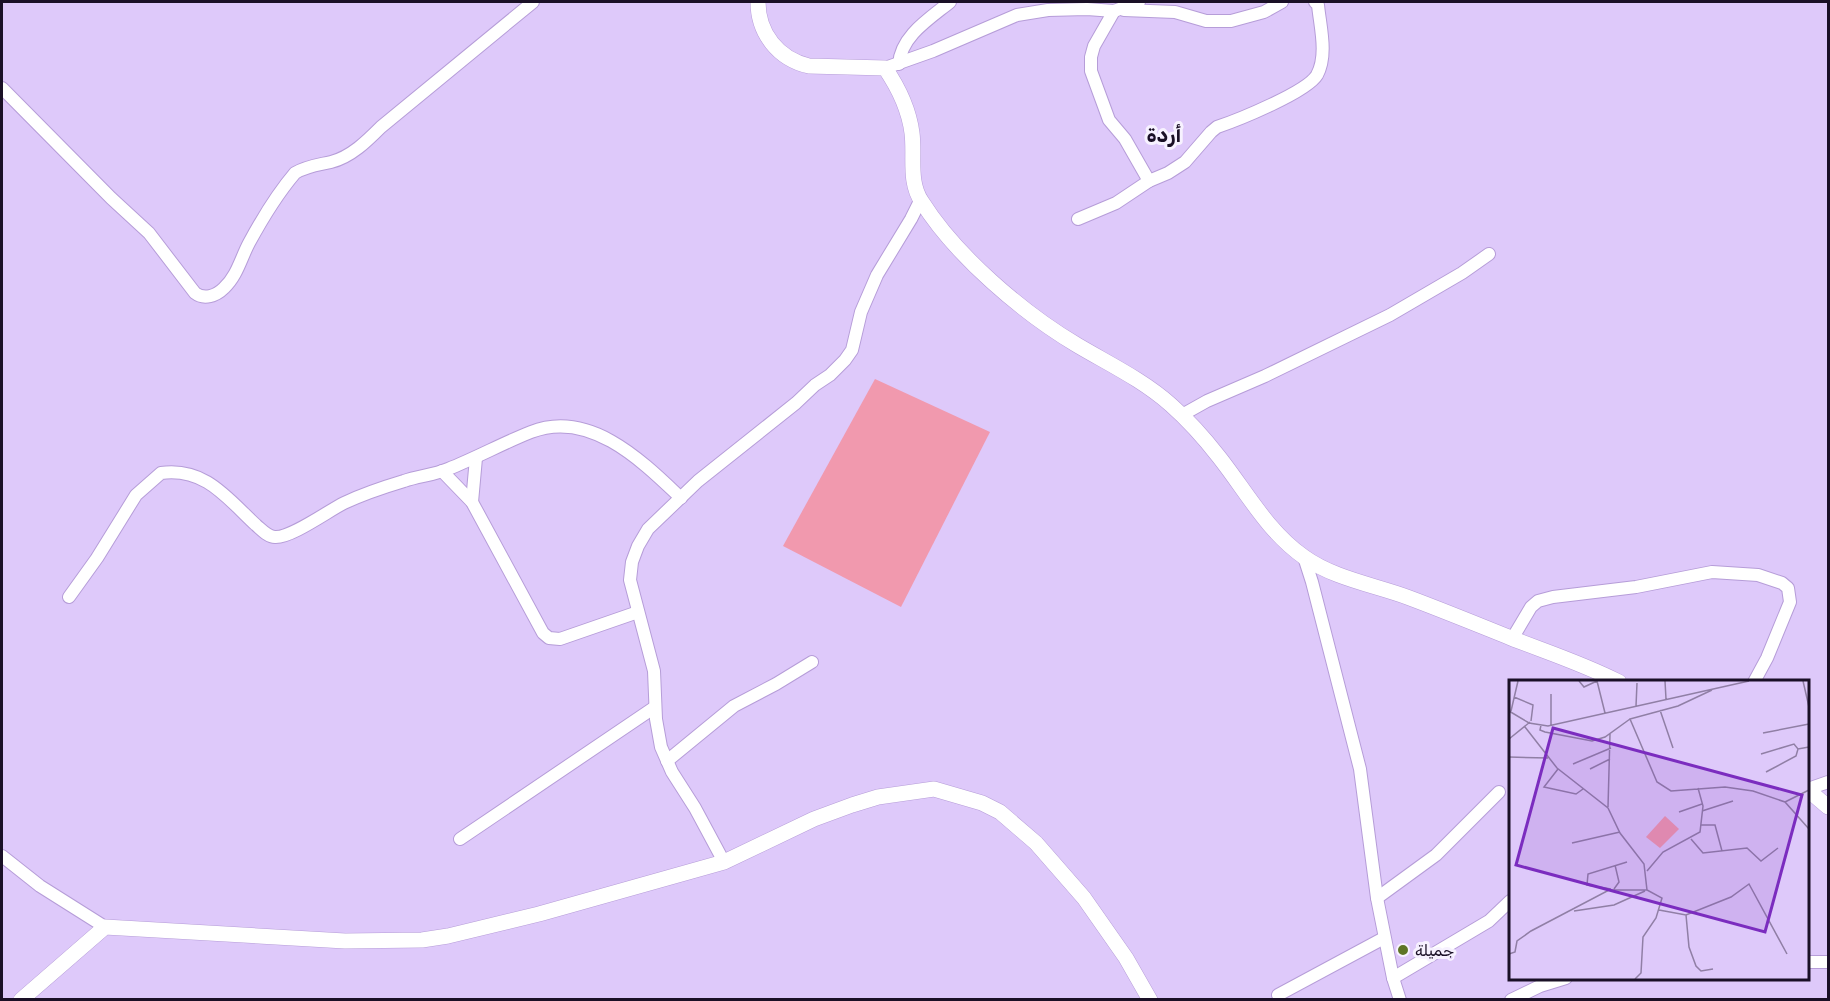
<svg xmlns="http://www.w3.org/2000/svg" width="1830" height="1001" font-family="Rubik,Vazirmatn,sans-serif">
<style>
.green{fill:#f199ae}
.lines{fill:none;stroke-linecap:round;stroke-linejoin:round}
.minor-casing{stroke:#b69dd8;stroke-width:14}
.tertiary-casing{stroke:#b69dd8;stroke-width:16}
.minor{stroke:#fff;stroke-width:12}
.tertiary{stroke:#fff;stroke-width:15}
.poi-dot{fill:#5e7526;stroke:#f7f2ff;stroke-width:2}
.labels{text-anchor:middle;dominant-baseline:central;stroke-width:6;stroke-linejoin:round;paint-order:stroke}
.poi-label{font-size:16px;fill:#1a1026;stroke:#f7f2ff;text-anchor:start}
.quarter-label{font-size:20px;font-weight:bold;fill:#1a1026;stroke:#f7f2ff}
.inset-road{fill:none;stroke:#907fa5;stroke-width:1.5}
.view{fill:#7b2cbf;fill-opacity:0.15;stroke:#7b2cbf;stroke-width:3}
.inset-edge{fill:none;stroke:#1a1026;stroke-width:3}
</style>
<rect width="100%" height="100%" fill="#dec9fa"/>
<path class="green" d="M875,379L990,432L901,607L783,546Z"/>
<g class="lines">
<defs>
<g id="minor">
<path d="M1124,10L1175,12L1206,21H1231L1264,12L1282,2"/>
<path d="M1114,11L1094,46L1091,57V71L1109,120L1125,139L1149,181"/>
<path d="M899,64C901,36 929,19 950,2"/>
<path d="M885,68L933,51L1017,15L1048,10L1087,9L1114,11L1139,2"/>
<path d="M2,88L111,198L149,233L195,293C204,300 216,296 224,288C237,276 241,258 249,243C262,219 278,193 295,173C307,166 318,165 331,162C351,157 367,141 381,127L533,2"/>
<path d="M1078,219L1116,203L1149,181L1168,173L1185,162L1211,132L1217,127C1238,120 1307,92 1317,75C1328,55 1320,26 1318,5L1315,2"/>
<path d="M1182,415L1207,401L1265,376L1390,315L1462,273L1489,254"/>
<path d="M442,471L472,502L543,633L549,638L560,639L638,612"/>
<path d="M472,502L476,458"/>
<path d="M1304,557L1312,582L1360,769L1377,898L1393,978L1400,1000"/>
<path d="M69,597L97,558L136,495L161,473C205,467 227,498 256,525C262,530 268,537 275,537C291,538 328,511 344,503C363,494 384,487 404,481C418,476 434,475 448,469C476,458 503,443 531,432C590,409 642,461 681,498"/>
<path d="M1512,639L1531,607L1538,601L1553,597L1636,587L1712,572L1758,575L1782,583L1788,588L1790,602L1767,658L1754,682"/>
<path d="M667,761L734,706L776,684L812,662"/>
<path d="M1808,789L1828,782"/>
<path d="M460,839L655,707"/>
<path d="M2,856L40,886L105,927"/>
<path d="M724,862L695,808L672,772L661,747L656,719L654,671L630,580L632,562L638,546L648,529L698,481L796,403L815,385L830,375L845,360L852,350L861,312L877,275L911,219L920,201"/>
<path d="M1377,898L1436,855L1499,792"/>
<path d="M1808,962H1828"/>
<path d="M1393,978L1489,921L1510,901"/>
<path d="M1278,995L1384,938"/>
<path d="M1511,1000L1540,986L1566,978"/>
</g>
<g id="tertiary">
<path d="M758,2C758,33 778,59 809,66L885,68C898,87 909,110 912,133C915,156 908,182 922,202C956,256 1023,313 1077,345C1109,364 1143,380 1171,405C1188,420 1205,439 1219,457C1246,491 1267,531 1304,557C1333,578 1374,585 1407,597C1442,610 1476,624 1511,638C1547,652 1584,664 1619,682"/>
<path d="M1808,790L1828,807"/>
<path d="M21,1000L105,927L345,941L422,940L448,936L539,914L724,862L814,819L852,805L878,797L934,789L982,803L1000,812L1036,843L1084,898L1126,958L1150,1000"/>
</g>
</defs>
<use href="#minor" class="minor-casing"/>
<use href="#tertiary" class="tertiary-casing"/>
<use href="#minor" class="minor"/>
<use href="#tertiary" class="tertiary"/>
</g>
<circle class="poi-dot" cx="1403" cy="950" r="6"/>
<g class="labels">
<g class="poi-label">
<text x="1415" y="950">جميلة</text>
</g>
<g class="quarter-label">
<text x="1164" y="135">أردة</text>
</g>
</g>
<g transform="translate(1509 680)">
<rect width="300" height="300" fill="#dec9fa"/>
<path d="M156,136L170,149L151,168L137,157Z" fill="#f199ae"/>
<path class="inset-road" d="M70,1L75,7L88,1M88,1L96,33M156,1L157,19M294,1L300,27M203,10L169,26L121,39L148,102L162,111L216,107L244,111L276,122L300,149M42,14V45M5,17L24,25L22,41M127,26L128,3M151,30L164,68M0,31L20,43L39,46L240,1M2,31L9,1M32,45L31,50L36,52L83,61L96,57L121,39M16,47L48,88L99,128L111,153L135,184L138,210L153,218L147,238L134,257L132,293L126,299M254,53L300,44M0,59L21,42M252,74L285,64L289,69L300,67M0,77L39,78M64,84L102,68M49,89L35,107L67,114L74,109M81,89L101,79M257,92L287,76L289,69M276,122L300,110M99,127L101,54M193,131L224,121M170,132L193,124M192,145H206L213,171M182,159L194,173L238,168L252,181L269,168M63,163L111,152M138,191L154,172L191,152L194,126L189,108M102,209L78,205L79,194L118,182M105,209L110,202L106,185M150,230L177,235L222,217L240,204L278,274M65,231L105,225L136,211M177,235L180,267L187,286L192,291L204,289M0,274L6,272L8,261L22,251L100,210H138"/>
<path class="view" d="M44,48L293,115L256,252L7,185Z"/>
<rect width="300" height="300" class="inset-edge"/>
</g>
<rect width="1830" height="1001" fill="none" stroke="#1a1026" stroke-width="6"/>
</svg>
